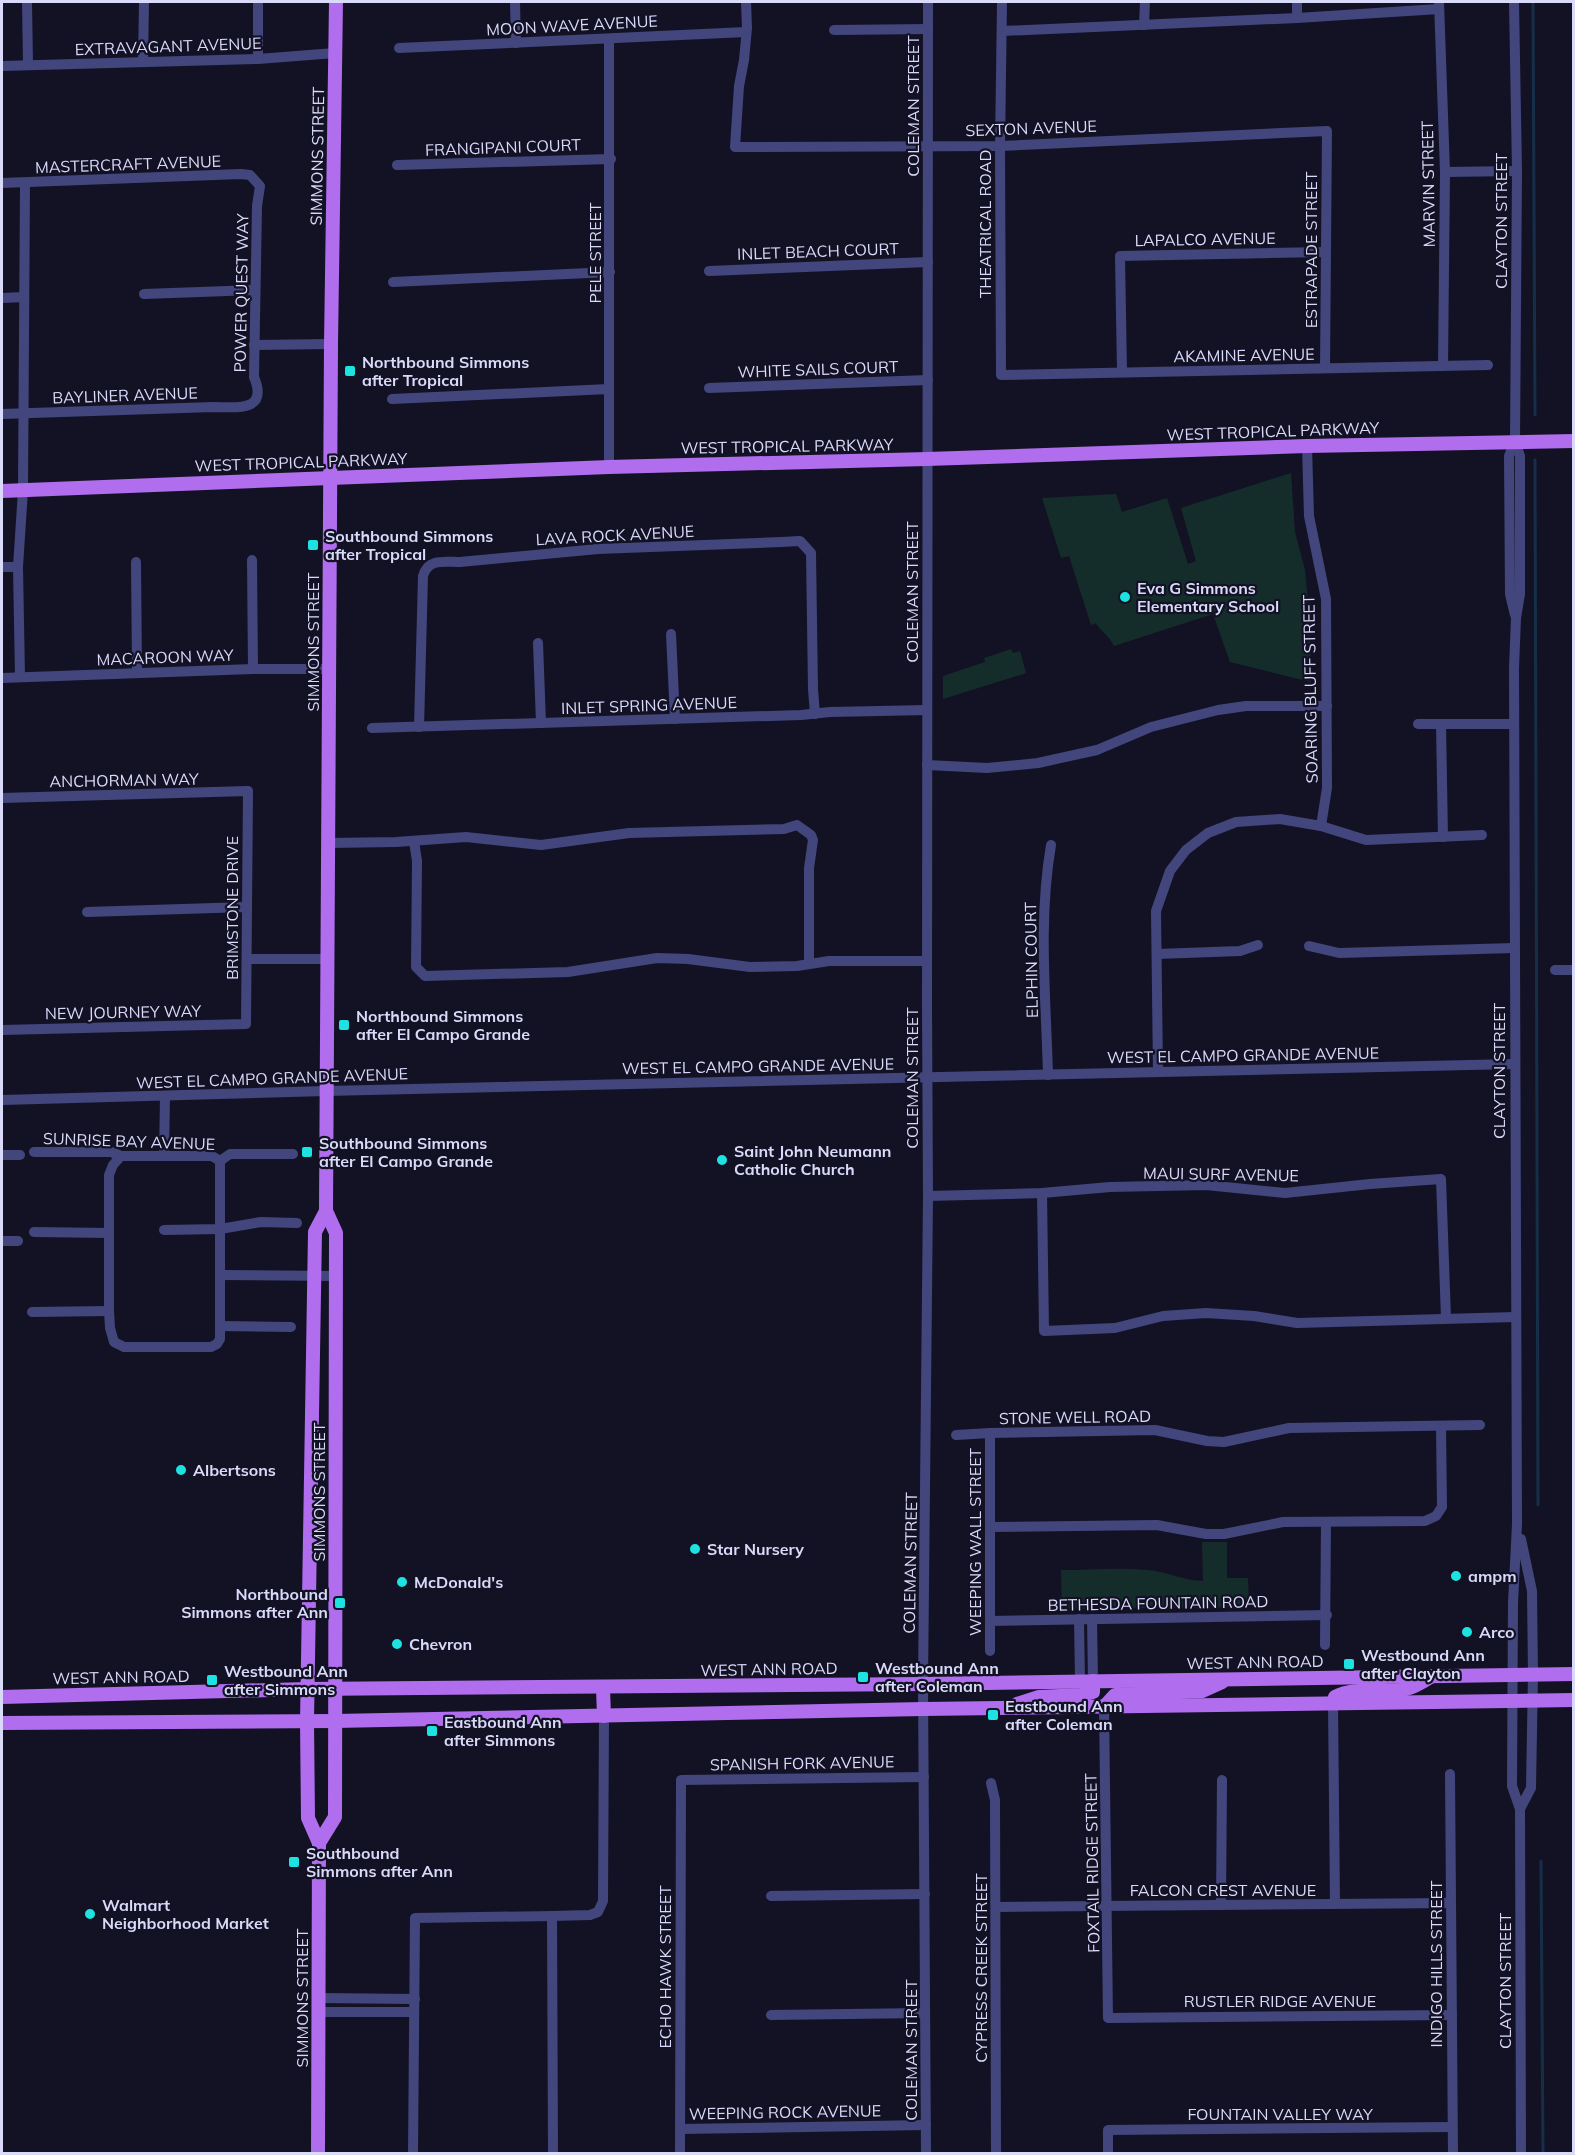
<svg xmlns="http://www.w3.org/2000/svg" width="1575" height="2155" font-family="Mulish,sans-serif">
<style>
.green{fill:#152d2a}
.lines{fill:none;stroke-linecap:round;stroke-linejoin:round}
.stream{stroke:#162f49;stroke-width:3}
.minor{stroke:#42467d;stroke-width:10}
.major{stroke:#b06ded;stroke-width:14}
.poi-dot{fill:#1ce3e2;stroke:#131224;stroke-width:2}
.labels{text-anchor:middle;dominant-baseline:central;stroke-width:4.5;stroke-linejoin:round;paint-order:stroke}
.street-label{font-size:16px;fill:#d9d9fa;stroke:#131224}
.poi-label{font-size:16px;font-weight:bold;fill:#d9d9fa;stroke:#131224;text-anchor:start}
</style>
<rect width="100%" height="100%" fill="#131224"/>
<g class="green">
<path d="M1291,473L1295,532L1305,570L1310,625L1311,682L1230,662L1213,614L1114,646C1109,635 1099,630 1096,623L1091,625L1069,556L1061,558L1042,498L1116,494L1122,512L1167,498L1188,564L1196,561L1181,508Z"/>
<path d="M1011,649L1013,653L1020,651L1026,673L943,699V676L985,662L984,658Z"/>
<path d="M1202,1542H1227V1578H1248L1249,1607L1062,1609L1061,1570C1089,1570 1119,1567 1147,1570C1167,1571 1184,1581 1203,1581Z"/>
</g>
<g class="lines">
<g class="stream">
<path d="M1533,2L1535,415"/>
<path d="M1535,460L1538,1505"/>
<path d="M1541,1861L1543,2154"/>
</g>
<g class="minor">
<path d="M27,2L28,64"/>
<path d="M258,2V59"/>
<path d="M515,2L516,43"/>
<path d="M746,2L747,28L744,60L739,86L735,147L1000,146L1327,131L1325,368"/>
<path d="M1002,2L1000,146L1001,375L1488,365"/>
<path d="M1297,2V18"/>
<path d="M1439,2L1445,172L1443,366"/>
<path d="M1514,2L1517,171L1515,441L1509,456L1510,594L1515,615"/>
<path d="M1144,25L1145,2"/>
<path d="M834,30L928,29"/>
<path d="M1002,31L1297,18L1439,9"/>
<path d="M399,48L746,32"/>
<path d="M143,62L144,2"/>
<path d="M2,66L258,59L335,53"/>
<path d="M397,165L611,159"/>
<path d="M1445,172L1517,171"/>
<path d="M2,183L241,174L250,175L260,186L257,206L254,377C269,413 235,407 213,407L2,414"/>
<path d="M709,271L928,262"/>
<path d="M393,282L610,272"/>
<path d="M144,294L255,290"/>
<path d="M2,298L24,297"/>
<path d="M254,345L331,344"/>
<path d="M1122,372L1120,256L1326,252"/>
<path d="M709,388L928,380"/>
<path d="M392,399L609,389"/>
<path d="M1515,441L1520,456V594L1516,618L1514,668L1517,1524L1513,1603L1512,1786L1520,1809L1521,2154"/>
<path d="M1307,446L1309,516L1326,599L1327,788L1321,826"/>
<path d="M609,467V39"/>
<path d="M252,560L253,669"/>
<path d="M136,562L137,673"/>
<path d="M2,567H18"/>
<path d="M671,634L675,719"/>
<path d="M538,643L541,723"/>
<path d="M20,677L18,567L23,490L25,183"/>
<path d="M2,678L253,669H330"/>
<path d="M1418,724H1514"/>
<path d="M1441,724L1443,837"/>
<path d="M419,727L423,576C428,558 445,562 460,562L598,549L781,542L800,541L811,553L813,689L815,714"/>
<path d="M372,728L801,715L830,712L927,710"/>
<path d="M927,765L987,768L1038,763L1097,750L1151,727L1218,710L1246,706H1327"/>
<path d="M2,798L248,791L246,1024L2,1030"/>
<path d="M414,841L417,861L416,967L425,976L568,972L657,958L688,959L750,967L797,966L829,961H927"/>
<path d="M328,843L396,842L466,837L541,845L629,833L784,829L797,825L811,835L813,840L809,868V964"/>
<path d="M87,912L247,907"/>
<path d="M1309,946L1339,953L1514,948"/>
<path d="M1157,954L1240,951L1258,945"/>
<path d="M247,959H327"/>
<path d="M1555,970H1574"/>
<path d="M1158,1072L1156,911L1170,871L1186,850L1208,833L1236,822L1280,819L1321,826L1366,840L1482,835"/>
<path d="M1048,1075C1046,998 1038,921 1051,845"/>
<path d="M2,1100L326,1091L1514,1064"/>
<path d="M34,1152H111L121,1156H212L220,1161"/>
<path d="M2,1155H20"/>
<path d="M121,1156L113,1165L109,1175V1311L110,1328L114,1342L124,1347H211L217,1344L220,1339V1161"/>
<path d="M164,1156L165,1096"/>
<path d="M220,1161L230,1154H293"/>
<path d="M1042,1193L1044,1331L1115,1328L1163,1316L1206,1313L1254,1316L1297,1323L1516,1317"/>
<path d="M928,1196L1042,1193L1110,1187L1206,1185L1285,1193L1370,1184L1441,1179L1446,1318"/>
<path d="M164,1230L220,1229L261,1222L297,1223"/>
<path d="M34,1232L109,1233"/>
<path d="M2,1241H18"/>
<path d="M221,1275L335,1276"/>
<path d="M32,1312L109,1311"/>
<path d="M220,1326L291,1327"/>
<path d="M990,1433V1651"/>
<path d="M956,1435L990,1433L1155,1430L1207,1441L1224,1442L1289,1428L1480,1425"/>
<path d="M990,1527L1157,1525L1206,1534H1224L1283,1522L1425,1521L1436,1516L1442,1507L1441,1426"/>
<path d="M1079,1619L1080,1681"/>
<path d="M1092,1619L1093,1681"/>
<path d="M990,1621L1327,1615"/>
<path d="M1325,1645L1326,1522"/>
<path d="M1333,1703L1335,1904"/>
<path d="M1104,1707L1108,2018L1452,2015"/>
<path d="M1450,1774L1453,2154"/>
<path d="M991,1783L995,1800L996,2154"/>
<path d="M1520,1809L1531,1788L1533,1674L1532,1591L1521,1539"/>
<path d="M771,1896L925,1894"/>
<path d="M1221,1905L1222,1780"/>
<path d="M996,1907L1451,1903"/>
<path d="M552,1916L553,2154"/>
<path d="M319,1998L415,1999"/>
<path d="M319,2012H414"/>
<path d="M771,2015L925,2013"/>
<path d="M680,2129L926,2125"/>
<path d="M413,2154L415,1918L552,1916L590,1915L598,1912L603,1901L604,1716"/>
<path d="M680,2154L681,1780L924,1777"/>
<path d="M926,2154L923,1684L928,1196L927,1008L928,2"/>
<path d="M1108,2154V2130L1452,2127"/>
</g>
<g class="major">
<path d="M2,491L609,467L927,459L1307,446L1574,441"/>
<path d="M603,1688L604,1716"/>
<path d="M2,1697L307,1689L923,1684L1574,1674"/>
<path d="M1333,1703L1335,1697C1357,1685 1383,1695 1406,1689C1415,1687 1424,1681 1432,1676"/>
<path d="M1017,1704L1039,1697L1081,1695L1093,1692V1681"/>
<path d="M1104,1707L1115,1695L1202,1691L1222,1682"/>
<path d="M2,1723L335,1721L923,1709L1574,1700"/>
<path d="M319,1843L335,1817L336,1233L326,1211L331,344L336,2"/>
<path d="M318,2154L319,1843L308,1818L307,1721L315,1232L326,1211"/>
</g>
</g>
<g class="poi-dot">
<rect x="344" y="365" width="12" height="12" rx="3"/>
<rect x="307" y="539" width="12" height="12" rx="3"/>
<circle cx="1125" cy="597" r="6"/>
<rect x="338" y="1019" width="12" height="12" rx="3"/>
<rect x="301" y="1146" width="12" height="12" rx="3"/>
<circle cx="722" cy="1160" r="6"/>
<circle cx="181" cy="1470" r="6"/>
<circle cx="695" cy="1549" r="6"/>
<circle cx="1456" cy="1576" r="6"/>
<circle cx="402" cy="1582" r="6"/>
<rect x="334" y="1597" width="12" height="12" rx="3"/>
<circle cx="1467" cy="1632" r="6"/>
<circle cx="397" cy="1644" r="6"/>
<rect x="1343" y="1658" width="12" height="12" rx="3"/>
<rect x="857" y="1671" width="12" height="12" rx="3"/>
<rect x="206" y="1674" width="12" height="12" rx="3"/>
<rect x="987" y="1709" width="12" height="12" rx="3"/>
<rect x="426" y="1725" width="12" height="12" rx="3"/>
<rect x="288" y="1856" width="12" height="12" rx="3"/>
<circle cx="90" cy="1914" r="6"/>
</g>
<g class="labels">
<g class="street-label">
<text transform="translate(572 25) rotate(-3)">MOON WAVE AVENUE</text>
<text transform="translate(168 46) rotate(-2)">EXTRAVAGANT AVENUE</text>
<text transform="translate(913 106) rotate(-90)">COLEMAN STREET</text>
<text transform="translate(1031 128) rotate(-2)">SEXTON AVENUE</text>
<text transform="translate(503 147) rotate(-2)">FRANGIPANI COURT</text>
<text transform="translate(317 156) rotate(-89)">SIMMONS STREET</text>
<text transform="translate(128 164) rotate(-2)">MASTERCRAFT AVENUE</text>
<text transform="translate(1428 184) rotate(-91)">MARVIN STREET</text>
<text transform="translate(1501 221) rotate(-90)">CLAYTON STREET</text>
<text transform="translate(985 224) rotate(-90)">THEATRICAL ROAD</text>
<text transform="translate(1205 239) rotate(-1)">LAPALCO AVENUE</text>
<text transform="translate(1311 250) rotate(-90)">ESTRAPADE STREET</text>
<text transform="translate(818 251) rotate(-2)">INLET BEACH COURT</text>
<text transform="translate(595 253) rotate(-90)">PELE STREET</text>
<text transform="translate(241 293) rotate(-89)">POWER QUEST WAY</text>
<text transform="translate(1244 355) rotate(-1)">AKAMINE AVENUE</text>
<text transform="translate(818 369) rotate(-2)">WHITE SAILS COURT</text>
<text transform="translate(125 395) rotate(-2)">BAYLINER AVENUE</text>
<text transform="translate(1273 431) rotate(-2)">WEST TROPICAL PARKWAY</text>
<text transform="translate(787 446) rotate(-1)">WEST TROPICAL PARKWAY</text>
<text transform="translate(301 462) rotate(-2)">WEST TROPICAL PARKWAY</text>
<text transform="translate(615 535) rotate(-3)">LAVA ROCK AVENUE</text>
<text transform="translate(912 592) rotate(-90)">COLEMAN STREET</text>
<text transform="translate(313 642) rotate(-90)">SIMMONS STREET</text>
<text transform="translate(165 657) rotate(-2)">MACAROON WAY</text>
<text transform="translate(1310 689) rotate(-91)">SOARING BLUFF STREET</text>
<text transform="translate(649 705) rotate(-2)">INLET SPRING AVENUE</text>
<text transform="translate(124 780) rotate(-1)">ANCHORMAN WAY</text>
<text transform="translate(232 908) rotate(-90)">BRIMSTONE DRIVE</text>
<text transform="translate(1031 960) rotate(-91)">ELPHIN COURT</text>
<text transform="translate(123 1012) rotate(-1)">NEW JOURNEY WAY</text>
<text transform="translate(1243 1055) rotate(-1)">WEST EL CAMPO GRANDE AVENUE</text>
<text transform="translate(758 1066) rotate(-1)">WEST EL CAMPO GRANDE AVENUE</text>
<text transform="translate(1499 1071) rotate(-90)">CLAYTON STREET</text>
<text transform="translate(272 1078) rotate(-2)">WEST EL CAMPO GRANDE AVENUE</text>
<text transform="translate(912 1078) rotate(-90)">COLEMAN STREET</text>
<text transform="translate(129 1141) rotate(2)">SUNRISE BAY AVENUE</text>
<text transform="translate(1221 1174) rotate(1)">MAUI SURF AVENUE</text>
<text transform="translate(1075 1417) rotate(-1)">STONE WELL ROAD</text>
<text transform="translate(319 1492) rotate(-90)">SIMMONS STREET</text>
<text transform="translate(975 1542) rotate(-90)">WEEPING WALL STREET</text>
<text transform="translate(910 1563) rotate(-89)">COLEMAN STREET</text>
<text transform="translate(1158 1603) rotate(-1)">BETHESDA FOUNTAIN ROAD</text>
<text transform="translate(1255 1662) rotate(-1)">WEST ANN ROAD</text>
<text transform="translate(769 1669) rotate(-1)">WEST ANN ROAD</text>
<text transform="translate(121 1677) rotate(-1)">WEST ANN ROAD</text>
<text transform="translate(802 1763) rotate(-1)">SPANISH FORK AVENUE</text>
<text transform="translate(1092 1863) rotate(-91)">FOXTAIL RIDGE STREET</text>
<text x="1223" y="1890">FALCON CREST AVENUE</text>
<text transform="translate(1436 1964) rotate(-90)">INDIGO HILLS STREET</text>
<text transform="translate(665 1967) rotate(-90)">ECHO HAWK STREET</text>
<text transform="translate(981 1968) rotate(-90)">CYPRESS CREEK STREET</text>
<text transform="translate(1505 1981) rotate(-90)">CLAYTON STREET</text>
<text transform="translate(302 1998) rotate(-90)">SIMMONS STREET</text>
<text x="1280" y="2001">RUSTLER RIDGE AVENUE</text>
<text transform="translate(911 2050) rotate(-90)">COLEMAN STREET</text>
<text transform="translate(785 2112) rotate(-1)">WEEPING ROCK AVENUE</text>
<text x="1280" y="2114">FOUNTAIN VALLEY WAY</text>
</g>
<g class="poi-label">
<text x="362" y="362">Northbound Simmons<tspan x="362" dy="18">after Tropical</tspan></text>
<text x="325" y="536">Southbound Simmons<tspan x="325" dy="18">after Tropical</tspan></text>
<text x="1137" y="588">Eva G Simmons<tspan x="1137" dy="18">Elementary School</tspan></text>
<text x="356" y="1016">Northbound Simmons<tspan x="356" dy="18">after El Campo Grande</tspan></text>
<text x="319" y="1143">Southbound Simmons<tspan x="319" dy="18">after El Campo Grande</tspan></text>
<text x="734" y="1151">Saint John Neumann<tspan x="734" dy="18">Catholic Church</tspan></text>
<text x="193" y="1470">Albertsons</text>
<text x="707" y="1549">Star Nursery</text>
<text x="1468" y="1576">ampm</text>
<text x="414" y="1582">McDonald's</text>
<text x="328" y="1594" text-anchor="end">Northbound<tspan x="328" dy="18">Simmons after Ann</tspan></text>
<text x="1479" y="1632">Arco</text>
<text x="409" y="1644">Chevron</text>
<text x="1361" y="1655">Westbound Ann<tspan x="1361" dy="18">after Clayton</tspan></text>
<text x="875" y="1668">Westbound Ann<tspan x="875" dy="18">after Coleman</tspan></text>
<text x="224" y="1671">Westbound Ann<tspan x="224" dy="18">after Simmons</tspan></text>
<text x="1005" y="1706">Eastbound Ann<tspan x="1005" dy="18">after Coleman</tspan></text>
<text x="444" y="1722">Eastbound Ann<tspan x="444" dy="18">after Simmons</tspan></text>
<text x="306" y="1853">Southbound<tspan x="306" dy="18">Simmons after Ann</tspan></text>
<text x="102" y="1905">Walmart<tspan x="102" dy="18">Neighborhood Market</tspan></text>
</g>
</g>
<rect width="1575" height="2155" fill="none" stroke="#d9d9fa" stroke-width="6"/>
</svg>
